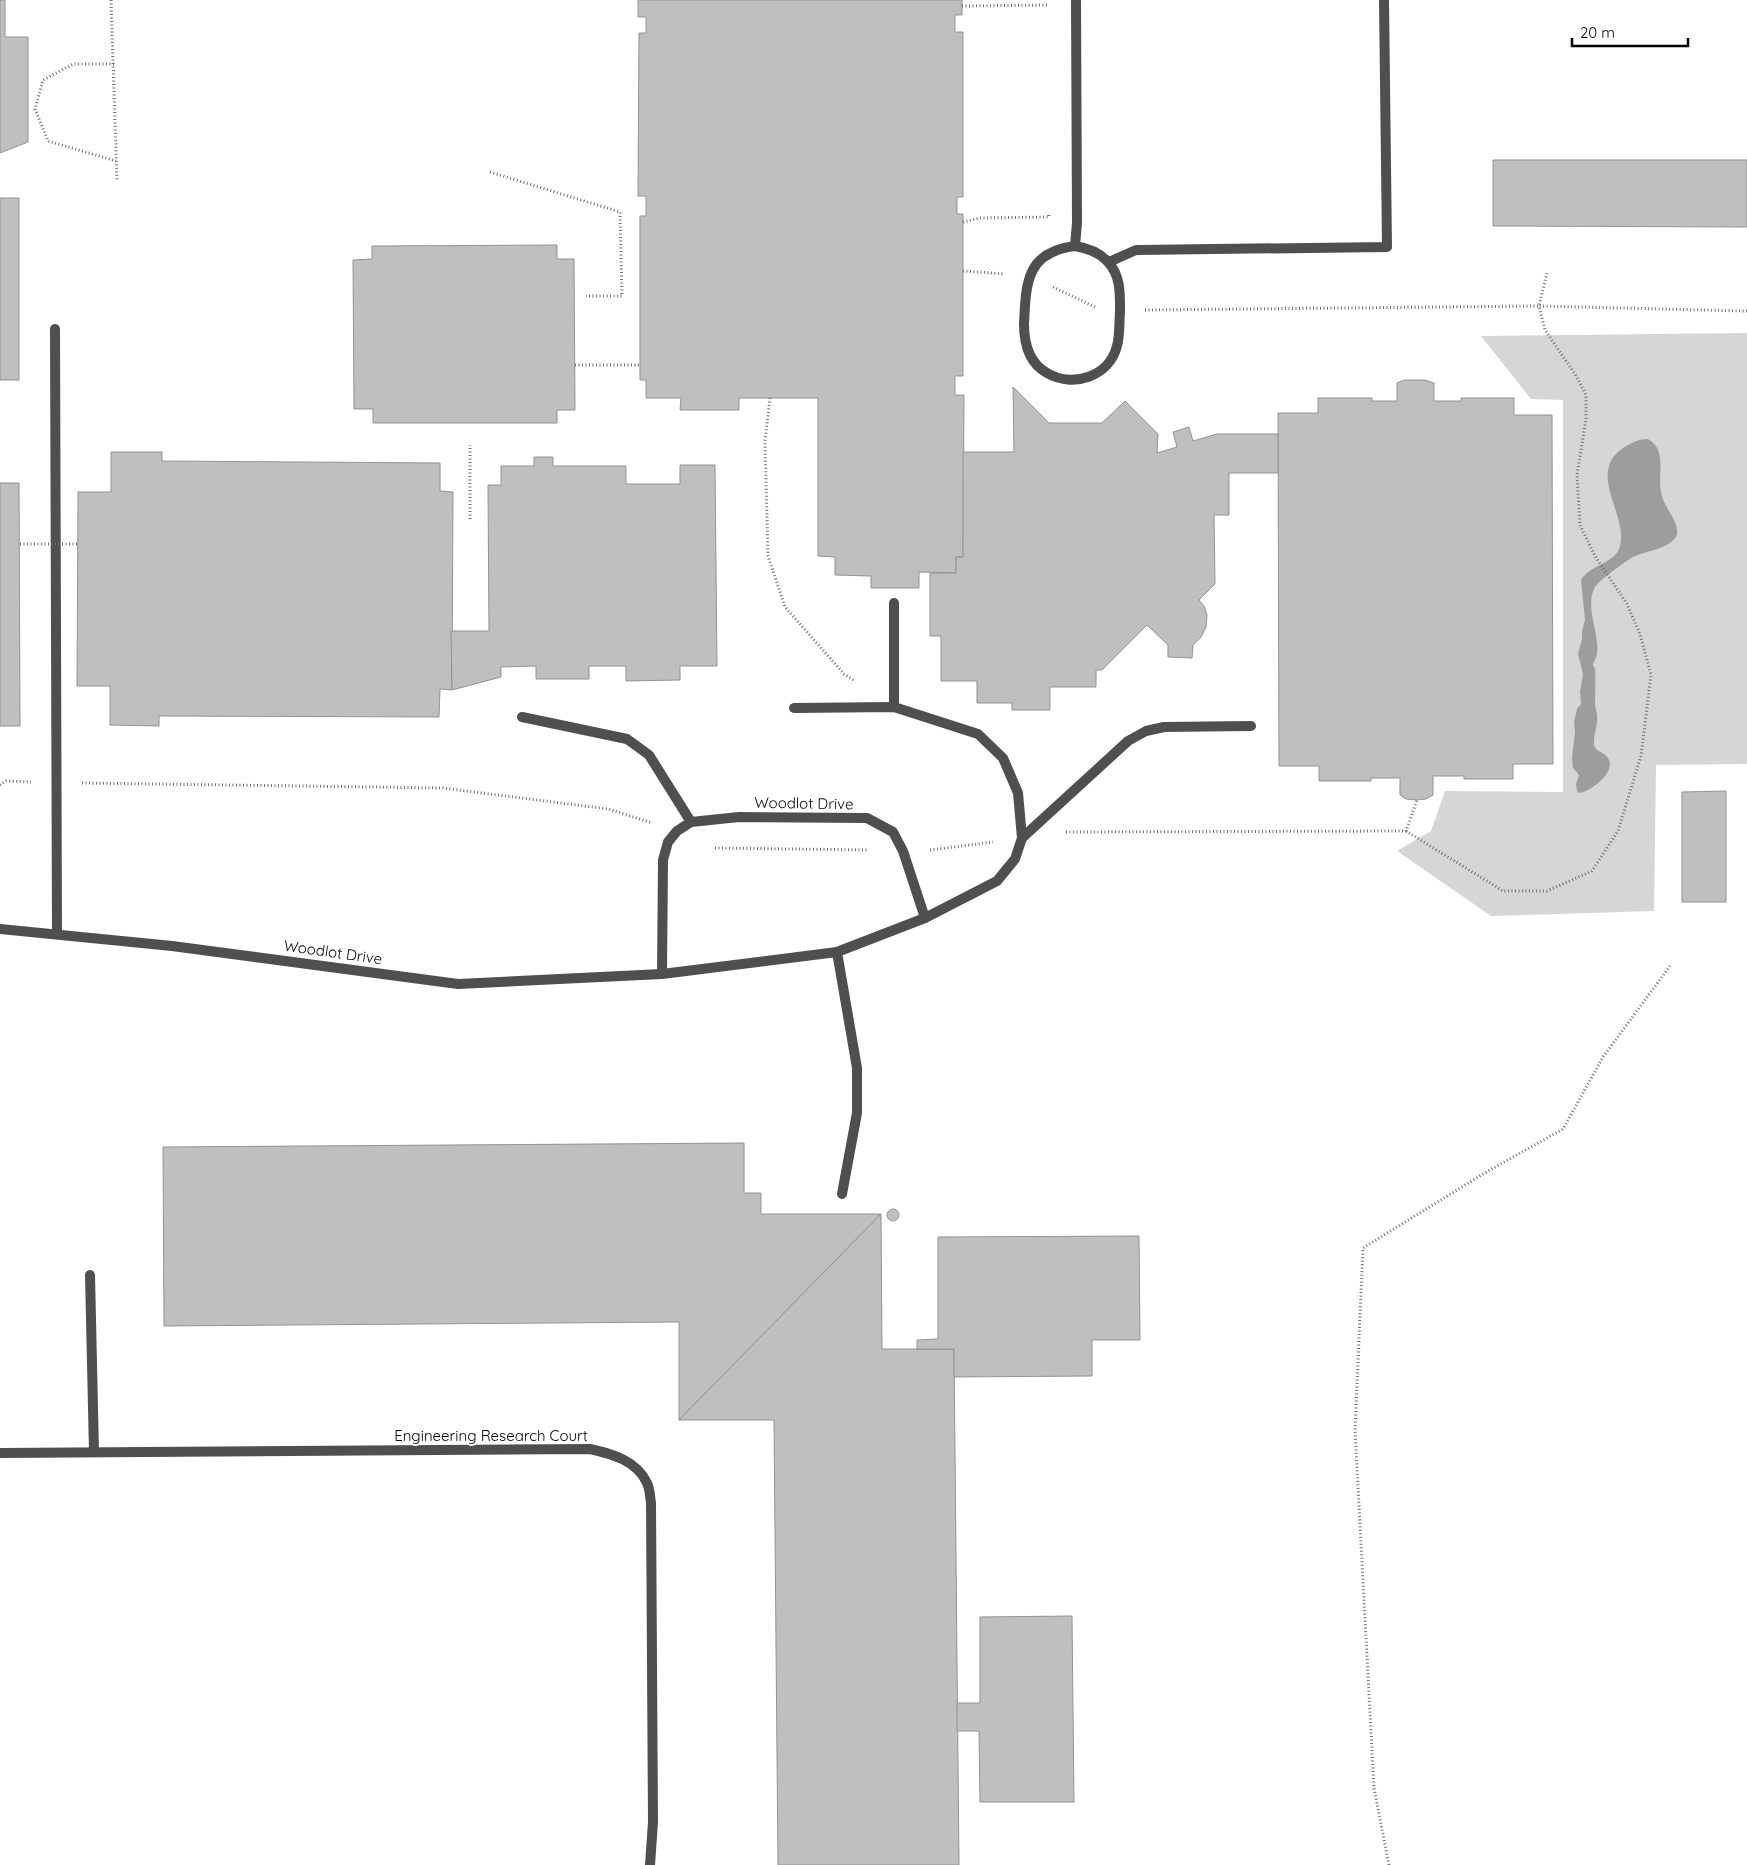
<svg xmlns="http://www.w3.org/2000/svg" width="1747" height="1865" font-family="Quicksand,sans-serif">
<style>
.green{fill:#d6d6d6}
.water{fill:#9d9d9d}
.building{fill:#bfbfbf;stroke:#939393}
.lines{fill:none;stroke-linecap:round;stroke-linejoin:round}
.path{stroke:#717171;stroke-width:3;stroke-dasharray:1 2.5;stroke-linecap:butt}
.lane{stroke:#4f4f4f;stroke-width:10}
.path-bridge{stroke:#717171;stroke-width:3;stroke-dasharray:1 2.5;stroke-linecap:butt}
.labels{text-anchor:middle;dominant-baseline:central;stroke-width:4;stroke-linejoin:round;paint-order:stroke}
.street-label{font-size:15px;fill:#000;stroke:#fff}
</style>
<rect width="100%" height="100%" fill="#fff"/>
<path class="green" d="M1747,333V764L1656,765L1654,911L1491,916L1397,851L1431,831L1445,791L1563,792V400L1531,399L1481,336Z"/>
<path class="water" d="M1648,439C1668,451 1657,473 1661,492C1663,507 1679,520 1677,535C1669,550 1647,550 1633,557C1625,562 1597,581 1594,589C1585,608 1600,635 1597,654C1596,659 1594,661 1593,665L1595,669C1596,681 1595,692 1595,704C1595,708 1597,711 1597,715C1598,725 1594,733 1594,742C1593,752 1604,751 1608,758C1617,772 1591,791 1580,793L1577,791L1576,784L1579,775L1573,768L1572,758L1575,732L1574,722L1577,709L1581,704L1580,692L1583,674L1578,654L1582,639V631L1585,620L1581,580C1590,565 1614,563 1619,549C1631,517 1585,474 1623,448C1631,443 1638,439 1648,439Z"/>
<g class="building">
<path d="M0,0H5V37H28V142L0,153Z"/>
<path d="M638,0H962V15H955V32H963V197H957V214H963V376H955V395H964L963,557H956V573L919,572V588H871V576L835,575V557L818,556V398H739V410H680L681,398H646V380H640V216H646V196H638L639,33H646V17H638Z"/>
<path d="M1493,160H1747V227L1493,226Z"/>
<rect x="0" y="198" width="19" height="182"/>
<path d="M557,245V259H574L575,410H557V423H373V409H354L353,260L372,259V246Z"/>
<path d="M1405,380H1425L1434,383V401H1461V398H1514V415H1552L1553,764H1513V779H1464V776H1433V795L1426,799L1417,800L1406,799L1400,795V778H1371V781H1319V766H1279L1278,413H1318V398H1372V401H1397V383Z"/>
<path d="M1013,387L1049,423H1102L1125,401L1158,434L1157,453L1177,447L1173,432L1189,427L1193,441L1217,434H1278V473H1229V515H1214L1215,584L1199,600L1204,606L1207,615L1206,627L1201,637L1193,645L1192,658L1168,657V645L1147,625L1102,670H1096V687H1050V710H1012V703H977V681H941V636H930V573H956V557H963V452H1014Z"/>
<path d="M111,452H162V461L440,463V491L453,492L452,690L440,689L439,717L159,716V726L110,725V686H77L78,492H111Z"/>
<path d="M534,457H553V466H626V484H680V465H715L717,666H680V680L626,681V666H589V679H536V666L501,667V677L452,690L451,631H489L488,485H501V466H534Z"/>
<path d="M0,483H19L20,726H0Z"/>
<path d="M1726,791V902H1682V792Z"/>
<path d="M744,1143V1193H761V1214H881L679,1420V1322L164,1326L163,1147Z"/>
<circle cx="893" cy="1215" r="6"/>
<path d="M881,1214L882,1349H954L959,1865H778L774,1420H679Z"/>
<path d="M1139,1236L1140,1340H1092V1376L954,1377V1349H917V1340L938,1339V1237Z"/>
<path d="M1072,1616L1074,1802H980L979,1731H957V1703H980V1617Z"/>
</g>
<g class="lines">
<g class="path">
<path d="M111,0L117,181"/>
<path d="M962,6L1048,5"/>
<path d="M114,64H73L43,80L35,109L48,141L116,161"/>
<path d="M490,172L620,212L622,296H586"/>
<path d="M963,222L980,218L1049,217V215"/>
<path d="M963,271L1004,274"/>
<path d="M1053,287L1095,307"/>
<path d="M1145,310L1539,306L1547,273"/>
<path d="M575,365H640"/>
<path d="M770,398L765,441L768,556L785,607L844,674L855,681"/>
<path d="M470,519V445"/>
<path d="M82,783L443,788L608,809L652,823"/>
<path d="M0,785L6,781L31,782"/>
<path d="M1406,831L1503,891H1547L1592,871L1618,831L1641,756L1651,675L1640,634L1627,604L1595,556L1580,525L1577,475L1586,419V395L1575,374L1545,330L1539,306L1747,311"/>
<path d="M1066,832L1406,831L1417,800"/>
<path d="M715,848L869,850"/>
<path d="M930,850L993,842"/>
<path d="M1389,1865L1374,1788L1355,1430L1363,1248L1483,1174L1563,1129L1603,1057L1670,966"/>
</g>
<g class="lane">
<path d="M1075,246C1087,248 1099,252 1108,262C1121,276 1120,294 1120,312C1119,323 1120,335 1117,346C1109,377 1073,388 1047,373C1029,363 1024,343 1024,324C1026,283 1026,252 1075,246Z"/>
<path d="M1075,246L1077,223L1076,0"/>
<path d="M1109,262L1136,250L1387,247L1384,0"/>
<path d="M55,329L57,934"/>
<path d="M894,707V603"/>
<path d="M794,708L894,707L978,734L1003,758L1018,793L1022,838L1015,859L997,881L925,918"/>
<path d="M522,717L627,739L649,755L691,822"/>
<path d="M1022,838L1128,741L1146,731L1164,727L1251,726"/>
<path d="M0,929L172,946L458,984L662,974L837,952L925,918L903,851L893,832L867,818L739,817L691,822L677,831L668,842L663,860L662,974"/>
<path d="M837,952L857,1068V1113L842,1194"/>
<path d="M90,1275L94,1452"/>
<path d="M0,1453L590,1449C613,1454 637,1461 647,1483C650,1489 650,1497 651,1503L653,1822L650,1865"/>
</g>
<path class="path-bridge" d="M20,544H78"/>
</g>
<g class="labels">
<g class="street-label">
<text transform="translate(804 803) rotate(1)">Woodlot Drive</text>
<text transform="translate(333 952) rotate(8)">Woodlot Drive</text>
<text x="491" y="1435">Engineering Research Court</text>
</g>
</g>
<path d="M1572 38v8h116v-8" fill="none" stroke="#000000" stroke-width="2.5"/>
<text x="1580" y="38" font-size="15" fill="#000000" stroke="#ffffff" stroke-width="4" paint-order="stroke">20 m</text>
</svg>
